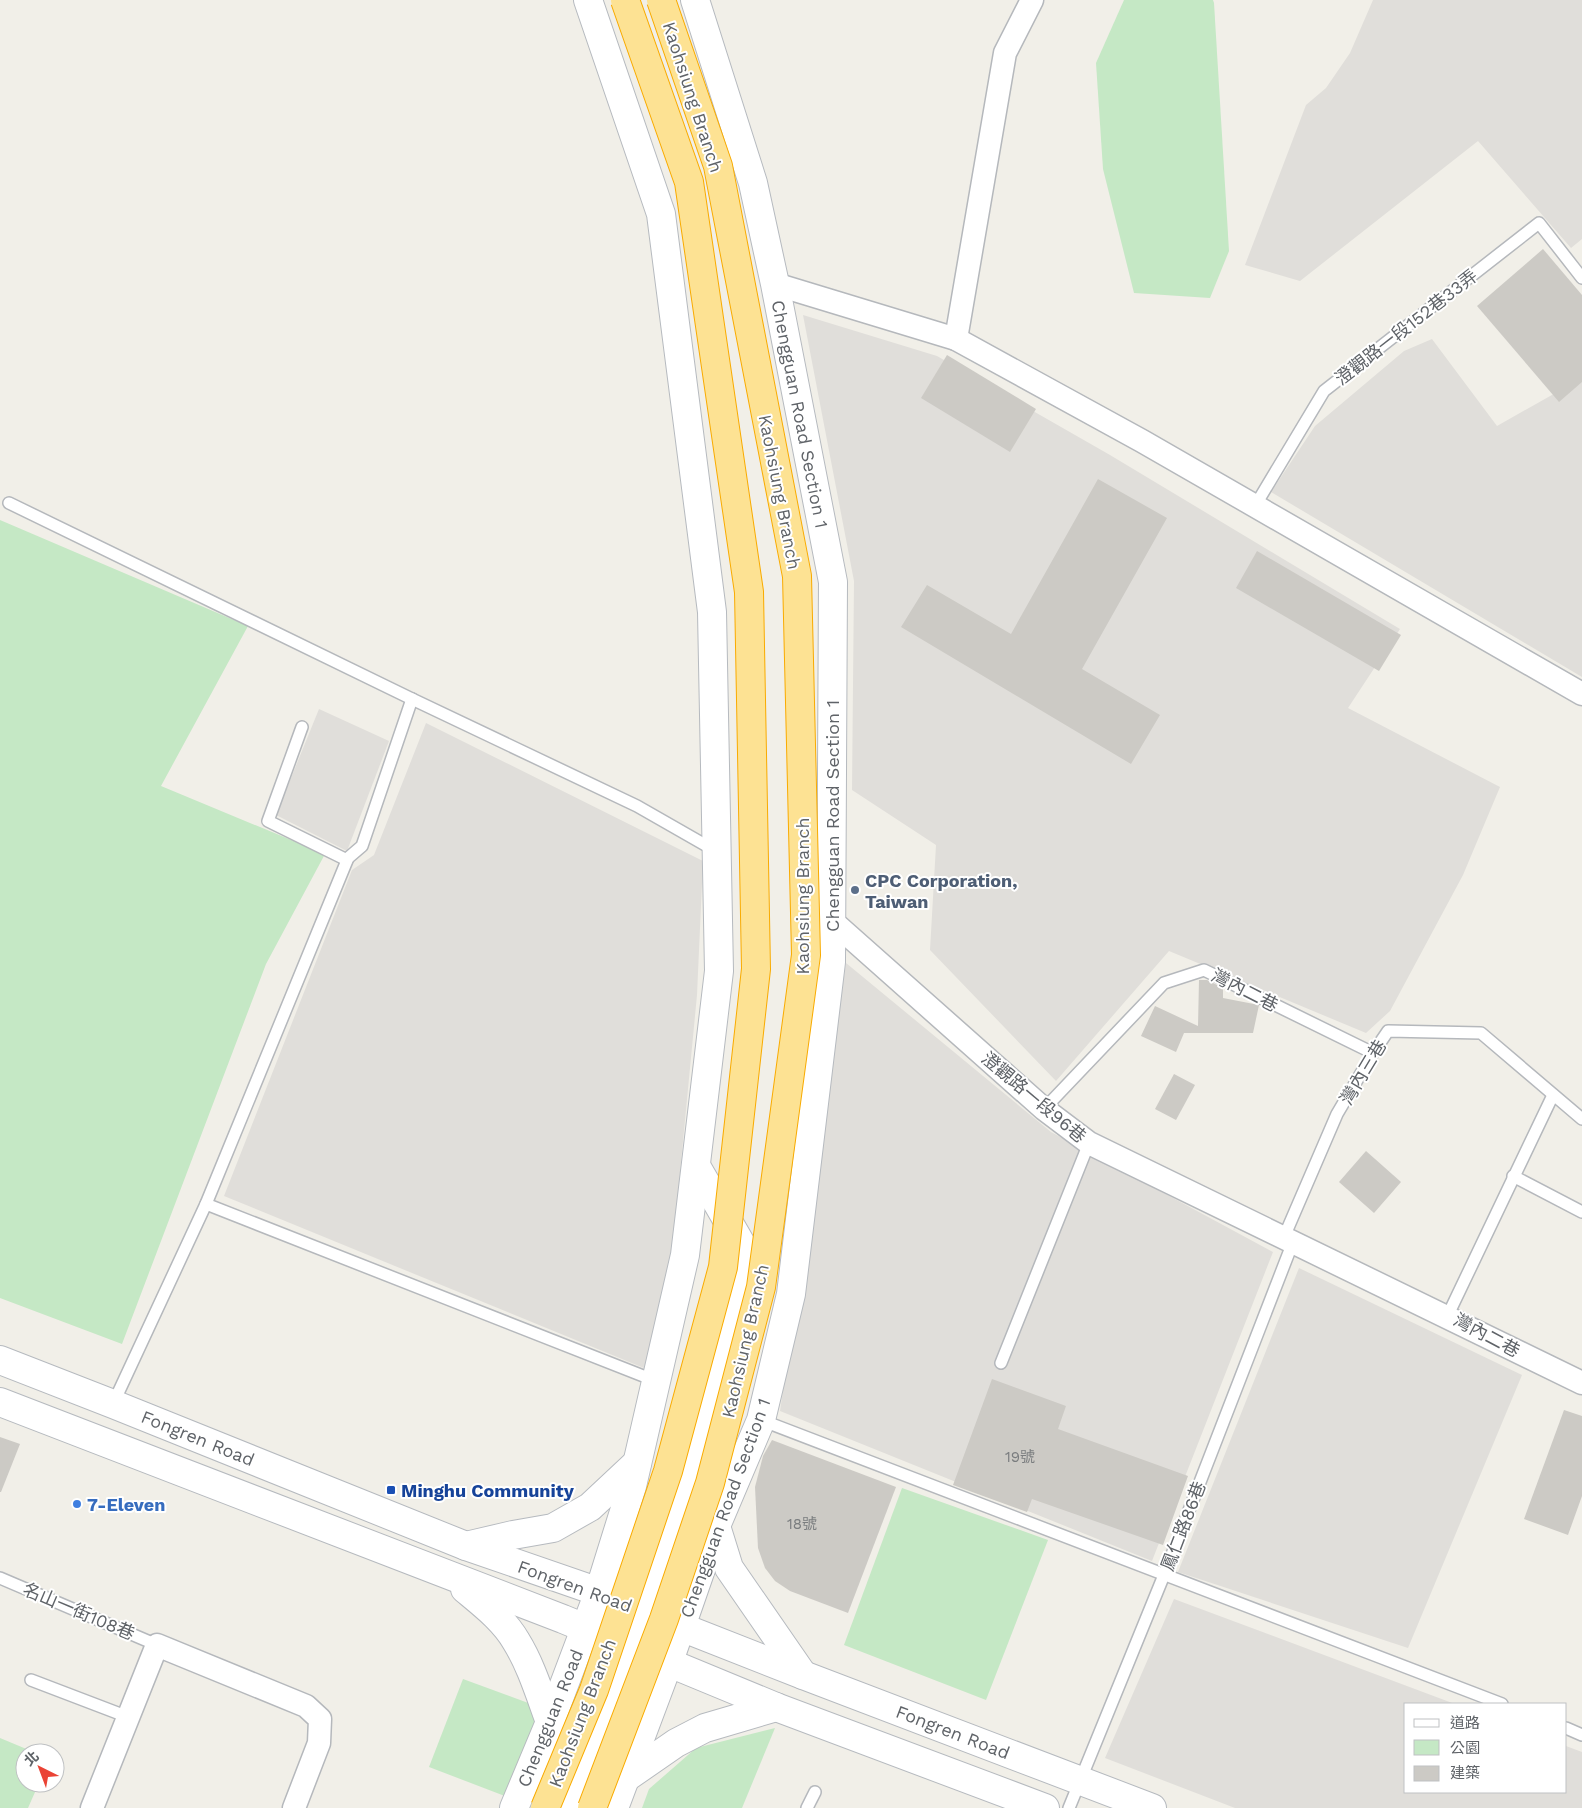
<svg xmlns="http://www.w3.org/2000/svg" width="1582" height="1808" font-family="'Work Sans','Noto Sans TC',sans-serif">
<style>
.industrial{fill:#e0deda}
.green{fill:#c5e8c5}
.building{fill:#cccac5}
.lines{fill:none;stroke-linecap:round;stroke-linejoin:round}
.lane-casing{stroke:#b5b8bc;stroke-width:14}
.street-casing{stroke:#b5b8bc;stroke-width:25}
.secondary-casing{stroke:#b6babf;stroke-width:30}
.lane{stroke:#fff;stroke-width:11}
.street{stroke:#fff;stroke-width:22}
.secondary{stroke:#fff;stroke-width:28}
.highway-bridge-casing{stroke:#f9ab00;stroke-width:30;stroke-linecap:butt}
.highway-bridge{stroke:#fde293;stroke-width:28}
.service-dot{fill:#5c6f8a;stroke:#fff;stroke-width:2}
.transit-dot{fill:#1a4fb4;stroke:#fff;stroke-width:2}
.shop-dot{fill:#3f7fe0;stroke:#fff;stroke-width:2}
.labels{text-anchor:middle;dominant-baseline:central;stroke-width:4;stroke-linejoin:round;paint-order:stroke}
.number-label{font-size:15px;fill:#7a7d7f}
.street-label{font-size:18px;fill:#5f6368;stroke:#fff}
.service-label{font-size:18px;font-weight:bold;fill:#4e5e75;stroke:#fff;text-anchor:start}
.transit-label{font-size:18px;font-weight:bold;fill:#164399;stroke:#fff;text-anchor:start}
.shop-label{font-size:18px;font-weight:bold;fill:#366cbe;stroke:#fff;text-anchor:start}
</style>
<rect width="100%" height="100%" fill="#f1efe8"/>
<g class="industrial">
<path d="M1373,0H1582V239L1571,248L1478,141L1300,281L1245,265L1306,105L1326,88L1350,53Z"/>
<path d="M803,315L937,356L1110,455L1400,629L1348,708L1500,787L1463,875L1390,1011L1366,1033L1169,951L1056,1081L930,950L936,845L852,790L854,581Z"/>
<path d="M1432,339L1497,426L1582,378V677L1271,492L1315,426L1404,351Z"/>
<path d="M319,709L389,741L347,851L276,815Z"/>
<path d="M426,723L703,861L697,995L670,1277L644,1368L224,1196L352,870L374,855Z"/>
<path d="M846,963L1051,1132L1273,1252L1152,1561L780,1411Z"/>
<path d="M1299,1268L1522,1375L1408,1648L1178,1572Z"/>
<path d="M1174,1599L1455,1704H1406V1792H1566V1746L1582,1752V1808H1235L1105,1758Z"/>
</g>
<g class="green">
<path d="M1124,0H1213L1214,3L1229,251L1210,298L1134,293L1103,169L1096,63Z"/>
<path d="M0,520L248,626L161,786L325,854L266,964L122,1344L0,1298Z"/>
<path d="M902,1488L1048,1540L986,1700L844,1645Z"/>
<path d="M463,1679L531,1704L540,1721L510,1798L429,1767Z"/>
<path d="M775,1728L742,1808H642L649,1789L696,1748Z"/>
<path d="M0,1738L36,1753H25V1783H39L28,1808H0Z"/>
</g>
<g class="building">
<path d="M1543,249L1582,295V382L1559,402L1477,306Z"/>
<path d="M947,355L1036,409L1010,452L921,398Z"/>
<path d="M1098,479L1167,518L1082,669L1160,715L1131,764L901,627L927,585L1011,634Z"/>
<path d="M1257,551L1401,635L1379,671L1236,588Z"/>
<path d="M1199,980H1207L1223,988V998L1259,1005L1253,1033H1184L1176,1052L1141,1036L1155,1006L1198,1026Z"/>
<path d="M1174,1074L1195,1085L1176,1120L1155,1109Z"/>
<path d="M1366,1151L1401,1182L1374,1213L1339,1182Z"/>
<path d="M992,1379L1066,1406L1058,1429L1188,1476L1163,1545L1032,1499L1027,1512L953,1485Z"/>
<path d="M1564,1410L1582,1416V1496L1568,1535L1524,1519Z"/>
<path d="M0,1437L20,1444L1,1492H0Z"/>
<path d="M772,1440L896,1487L848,1613L790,1591L775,1581L765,1568L758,1548L755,1487L763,1456Z"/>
</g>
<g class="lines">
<defs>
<g id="lane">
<path d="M9,503L412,699L637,806L714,850"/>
<path d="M1255,506L1324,391L1539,223L1582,278"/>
<path d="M302,727L268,821L347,860"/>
<path d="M1044,1109L1164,983L1204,970L1373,1053"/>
<path d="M1513,1176L1582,1212"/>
<path d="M206,1204L656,1381"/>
<path d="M1284,1237L1337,1114L1373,1053L1388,1031L1481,1033L1582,1119"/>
<path d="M1447,1317L1553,1095"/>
<path d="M1001,1363L1089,1143"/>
<path d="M113,1404L206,1204L348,858L362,846L412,699"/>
<path d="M761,1420L1502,1704"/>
<path d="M0,1578L157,1645"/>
<path d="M31,1680L128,1717"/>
<path d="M1566,1728L1582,1735"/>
<path d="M807,1808L815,1792"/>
<path d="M1069,1808L1164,1575L1293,1242"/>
</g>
<g id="street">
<path d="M775,284L956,339L1142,441L1582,694"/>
<path d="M956,339L1005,53L1032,0"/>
<path d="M831,920L1044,1109L1089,1143L1582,1383"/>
<path d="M92,1808L157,1645L306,1706L320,1719L319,1743L294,1808"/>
</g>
<g id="secondary">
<path d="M0,1360L113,1404L466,1546L599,1592L681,1627L803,1675L1152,1808"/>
<path d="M0,1402L563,1619L776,1707L1045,1808"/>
<path d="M716,1526L729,1568L803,1675"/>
<path d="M466,1546L513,1535L553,1528L590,1507L637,1463"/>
<path d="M465,1589C483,1604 504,1620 516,1641C531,1665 540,1695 550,1722"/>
<path d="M644,1631L645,1612L711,1391L744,1249L696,1166"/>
<path d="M624,1779L676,1743L705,1728L776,1707"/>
<path d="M514,1808L550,1722L599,1592L632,1486L685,1255L719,971L712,612L661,214L588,0"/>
<path d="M570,1808L631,1648V1631"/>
<path d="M614,1808L668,1664L716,1526L761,1420L791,1294L831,962L833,582L775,284L753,183L695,0"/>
</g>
</defs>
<use href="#lane" class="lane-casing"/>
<use href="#street" class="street-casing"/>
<use href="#secondary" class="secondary-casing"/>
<use href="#lane" class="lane"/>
<use href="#street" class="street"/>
<use href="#secondary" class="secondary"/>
<defs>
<g id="highway-bridge">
<path d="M545,1808L594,1690L668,1471L723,1267L756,969L749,592L689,182L625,0"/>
<path d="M592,1808L664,1619L710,1483L761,1287L806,955L797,576L718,166L661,0"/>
</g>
</defs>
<use href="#highway-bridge" class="highway-bridge-casing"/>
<use href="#highway-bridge" class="highway-bridge"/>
</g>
<circle class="service-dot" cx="855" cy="890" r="5"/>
<rect class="transit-dot" x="386" y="1485" width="10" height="10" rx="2.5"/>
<circle class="shop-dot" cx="77" cy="1504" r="5"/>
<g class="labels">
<g class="number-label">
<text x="1020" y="1457">19號</text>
<text x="802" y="1524">18號</text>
</g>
<g class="street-label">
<text transform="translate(693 97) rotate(72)">Kaohsiung Branch</text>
<text transform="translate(1406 327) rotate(-38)">澄觀路一段152巷33弄</text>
<text transform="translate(800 414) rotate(79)">Chengguan Road Section 1</text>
<text transform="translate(780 492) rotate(79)">Kaohsiung Branch</text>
<text transform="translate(832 816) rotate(-90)">Chengguan Road Section 1</text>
<text transform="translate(802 896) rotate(-90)">Kaohsiung Branch</text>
<text transform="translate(1245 990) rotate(27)">灣內二巷</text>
<text transform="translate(1363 1072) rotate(-59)">灣內三巷</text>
<text transform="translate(1034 1097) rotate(40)">澄觀路一段96巷</text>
<text transform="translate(1487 1335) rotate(28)">灣內二巷</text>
<text transform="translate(745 1341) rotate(-77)">Kaohsiung Branch</text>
<text transform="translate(198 1438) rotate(22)">Fongren Road</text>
<text transform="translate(725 1508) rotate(-70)">Chengguan Road Section 1</text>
<text transform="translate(1183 1526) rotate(-69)">鳳仁路86巷</text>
<text transform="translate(575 1586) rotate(20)">Fongren Road</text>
<text transform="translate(79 1611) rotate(23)">名山一街108巷</text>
<text transform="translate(582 1713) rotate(-69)">Kaohsiung Branch</text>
<text transform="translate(550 1718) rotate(-68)">Chengguan Road</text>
<text transform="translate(953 1732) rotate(21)">Fongren Road</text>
</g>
<g class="service-label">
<text x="865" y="880">CPC Corporation,<tspan x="865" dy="21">Taiwan</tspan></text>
</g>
<g class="transit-label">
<text x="401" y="1490">Minghu Community</text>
</g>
<g class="shop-label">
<text x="87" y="1504">7-Eleven</text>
</g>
</g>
<rect x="1404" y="1703" width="162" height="90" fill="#ffffff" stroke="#bfc1c3"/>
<rect x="1414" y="1719" width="25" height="8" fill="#ffffff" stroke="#bfc1c3"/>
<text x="1450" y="1728" font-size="15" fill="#5f6368">道路</text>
<rect x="1414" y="1740" width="25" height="15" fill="#c5e8c5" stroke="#bfc1c3"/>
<text x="1450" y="1753" font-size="15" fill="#5f6368">公園</text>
<rect x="1414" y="1766" width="25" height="15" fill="#cccac5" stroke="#bfc1c3"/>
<text x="1450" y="1778" font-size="15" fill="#5f6368">建築</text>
<g transform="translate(40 1768) rotate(318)"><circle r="24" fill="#ffffff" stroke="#bfc1c3"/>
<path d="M0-4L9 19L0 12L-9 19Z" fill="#ea4335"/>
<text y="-8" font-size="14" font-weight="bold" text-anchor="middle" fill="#5f6368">北</text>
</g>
</svg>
